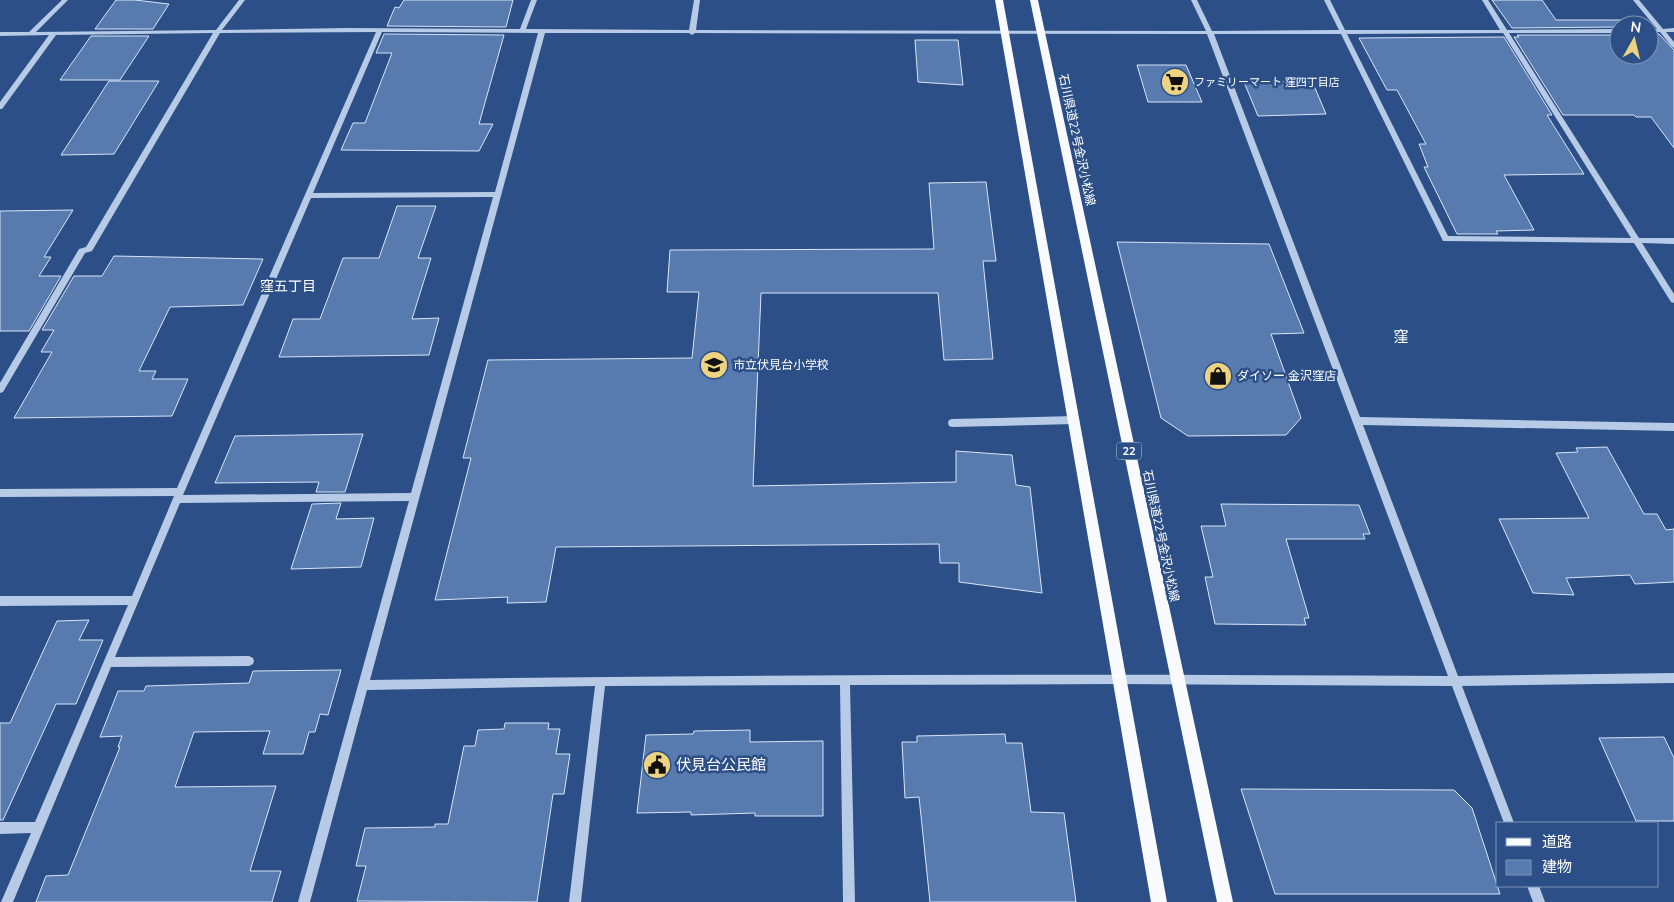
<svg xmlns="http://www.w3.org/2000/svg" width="1674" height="902" font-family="'Nunito Sans','Noto Sans JP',sans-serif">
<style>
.building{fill:#577baf;stroke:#dae5f6}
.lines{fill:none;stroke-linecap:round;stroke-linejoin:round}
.minor{fill:#b7cbe7;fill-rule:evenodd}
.major{fill:#f8fafe;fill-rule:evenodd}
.labels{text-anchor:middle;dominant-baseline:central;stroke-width:5;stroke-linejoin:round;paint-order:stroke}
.far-poi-label{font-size:11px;fill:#fff;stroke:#2b4f86;text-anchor:start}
.shield{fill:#2b4f86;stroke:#bfcadb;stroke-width:1}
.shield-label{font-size:11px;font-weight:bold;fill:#fff}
.street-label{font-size:12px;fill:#fff;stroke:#2b4f86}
.poi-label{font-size:12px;fill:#fff;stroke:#2b4f86;text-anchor:start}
.neighbourhood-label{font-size:14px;fill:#fff;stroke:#2b4f86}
.quarter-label{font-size:15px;fill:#fff;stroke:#2b4f86}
.near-poi-label{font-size:15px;fill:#fff;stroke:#2b4f86;text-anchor:start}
</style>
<rect width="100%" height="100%" fill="#2b4f86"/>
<g class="building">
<path d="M116,0H135L169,4L153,29H95Z"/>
<path d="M404,0H513L506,27L387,26L395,7L399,8Z"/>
<path d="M1492,0H1542L1556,20H1647L1653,27H1649V25H1619V27L1512,28Z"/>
<path d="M384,34L504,35L479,124H493L479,151L341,150L353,123H365L392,53H376Z"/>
<path d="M1659,34L1674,50V148L1651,117H1636L1634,115H1563L1514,37H1519L1517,35H1619V55H1649V35Z"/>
<path d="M91,36H149L120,80H60Z"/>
<path d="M1504,37L1552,115H1547L1584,174L1504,175L1534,230L1496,231L1498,234H1457L1424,167H1428L1419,144H1426L1397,90H1387L1359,38Z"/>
<path d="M915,40H958L963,85L918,82Z"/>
<path d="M1137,65H1186L1202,102H1148Z"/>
<path d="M109,81H159L114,154L61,155Z"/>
<path d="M1312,81L1326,114L1258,116L1244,82Z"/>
<path d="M986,182L996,261H983L993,359L944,360L938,293H761L753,486L956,482V451L1012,455L1016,485L1030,487L1042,593L959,582V563H940L939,544L556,547L546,602L507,603L508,597L435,600L471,458H463L488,360L692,358L699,292H667L670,250L934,249L929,183Z"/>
<path d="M397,206H436L418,258H431L412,319L439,318L429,355L279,357L293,319H320L343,258H379Z"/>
<path d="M73,210L44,257H51L39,276H61L29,331H0V211Z"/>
<path d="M1117,242L1269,244L1304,333L1271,334L1301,418L1286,435L1188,436L1161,418Z"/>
<path d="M114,256L263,259L243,305L170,307L139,371H156L152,379H188L172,416L14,418L52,352H41L54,330H42L74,276H102Z"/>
<path d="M363,434L345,492H316L319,482L215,483L235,436Z"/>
<path d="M1607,447L1644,514H1657L1666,530L1674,529V582L1635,584L1630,575L1566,578L1574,595L1533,593L1499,519L1589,518L1556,453L1578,452L1576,448Z"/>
<path d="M341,503L336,519L374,518L361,567L291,569L312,504Z"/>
<path d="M1221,504L1359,505L1370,534H1363L1365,539H1286L1309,618H1304L1306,625L1215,624L1205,577H1213L1201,526H1226Z"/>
<path d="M89,620L79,640H103L76,704H56L3,820H0V723H10L57,621Z"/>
<path d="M341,670L328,715L320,714L315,732H309L303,754H263L270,731L194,732L175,787L276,786L250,871H281L272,902H36L46,876L68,875L120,747H118L122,736L100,737L118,691H144L146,686L249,683L253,671Z"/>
<path d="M505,723H549L548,729H560L556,754H570L564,794H553L537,902L357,901L366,866H356L365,828L435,827V824H448L464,746H475L478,730L504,729Z"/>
<path d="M750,730V742L823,741V816H755V813L691,815V812L637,813L646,735L693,734L694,731Z"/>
<path d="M1005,734L1006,743H1022L1031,812L1064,813L1076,902H930L919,797L905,798L902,742H917V736Z"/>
<path d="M1664,737L1674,758V821H1636L1599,738Z"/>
<path d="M1241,789L1454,790L1472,808L1500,894H1275Z"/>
</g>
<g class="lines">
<g class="minor">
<path d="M62,0H68L36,32L216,30L239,0H245L222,30L346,28L520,29L531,0H537L526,29L689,30L694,0H700L696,30L1206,31L1191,0H1197L1212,31L1339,30L1324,0H1330L1345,30H1500L1482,0H1488L1507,30L1619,29V33H1509L1639,238H1674V244L1642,243L1674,294V303L1671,302L1634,243L1443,241L1341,34H1214L1360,417L1674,423V431L1363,425L1458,676L1674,673V683L1462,686L1514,823H1504L1452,686L1119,684L850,685L855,902H843L840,685L605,686L581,902H569L595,686L367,690L310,902H298L409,501L180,503L115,657L249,656L253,658L254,661L253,664L249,666L111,667L13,902H1L31,833L0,834V822H35L128,605L0,606V596H132L174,496L0,497V489L177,488L376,32L220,33L92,251L85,253L3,392L0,393V383L79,249L86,247L213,33L56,35L2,109H0V102L49,35L0,36V32H29ZM382,32L538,33L495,192L313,193ZM545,33H689L692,35L695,33L1207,34L1448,676C1089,674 729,674 370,680ZM1503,33L1631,238L1448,236L1347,34ZM493,197L411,493L183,495L311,198Z"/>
<path d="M1633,0H1639L1663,29L1674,28V32H1666L1674,42V48L1672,47L1660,32L1649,33V29H1657Z"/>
<path d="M1074,416L1077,417L1078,420L1077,423L1074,424L952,427L949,426L948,423L949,420L952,419Z"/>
<path d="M1527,886H1539L1545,902H1533Z"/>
</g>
<g class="major">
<path d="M995,0H1003L1167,902H1151Z"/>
<path d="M1030,0H1038L1233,902H1217Z"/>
</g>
</g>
<defs>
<symbol id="supermarket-disc" viewBox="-11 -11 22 22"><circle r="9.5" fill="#edd27f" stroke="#2b4f86"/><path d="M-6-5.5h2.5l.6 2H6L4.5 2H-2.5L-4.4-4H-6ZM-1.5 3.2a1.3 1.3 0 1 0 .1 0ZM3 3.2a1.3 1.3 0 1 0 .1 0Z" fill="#111"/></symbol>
<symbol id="school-disc" viewBox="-11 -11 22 22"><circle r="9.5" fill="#edd27f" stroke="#2b4f86"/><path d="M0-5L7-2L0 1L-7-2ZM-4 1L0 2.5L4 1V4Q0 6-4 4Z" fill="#111"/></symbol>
<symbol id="shop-disc" viewBox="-11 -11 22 22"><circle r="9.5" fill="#edd27f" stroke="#2b4f86"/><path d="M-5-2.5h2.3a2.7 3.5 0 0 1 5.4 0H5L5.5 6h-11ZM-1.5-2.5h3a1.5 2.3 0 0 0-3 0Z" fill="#111"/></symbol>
<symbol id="civic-disc" viewBox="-11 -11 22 22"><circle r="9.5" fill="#edd27f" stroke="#2b4f86"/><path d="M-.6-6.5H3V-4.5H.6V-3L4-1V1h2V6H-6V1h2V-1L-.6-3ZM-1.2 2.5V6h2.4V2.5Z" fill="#111"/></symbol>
</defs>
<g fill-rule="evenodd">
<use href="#supermarket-disc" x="1159" y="66" width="32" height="32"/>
<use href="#school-disc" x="698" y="349" width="32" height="32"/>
<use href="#shop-disc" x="1202" y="360" width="32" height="32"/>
<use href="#civic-disc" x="641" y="749" width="32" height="32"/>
</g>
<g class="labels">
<g class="far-poi-label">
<text x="1194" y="82">ファミリーマート 窪四丁目店</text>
</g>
<rect class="shield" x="1116.5" y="442.5" width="25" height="17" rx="4"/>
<g class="shield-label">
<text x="1129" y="451">22</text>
</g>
<g class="street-label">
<text transform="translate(1077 140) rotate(78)">石川県道22号金沢小松線</text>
<text transform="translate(1161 536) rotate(78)">石川県道22号金沢小松線</text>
</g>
<g class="poi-label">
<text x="733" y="365">市立伏見台小学校</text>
<text x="1237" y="376">ダイソー 金沢窪店</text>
</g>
<g class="neighbourhood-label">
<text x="288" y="286">窪五丁目</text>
</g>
<g class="quarter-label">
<text x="1401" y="337">窪</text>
</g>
<g class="near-poi-label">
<text x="676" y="765">伏見台公民館</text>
</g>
</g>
<rect x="1496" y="822" width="162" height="65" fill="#2b4f86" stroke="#8095b6"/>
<rect x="1506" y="838" width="25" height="8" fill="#f8fafe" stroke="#8095b6"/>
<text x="1542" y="847" font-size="15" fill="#ffffff">道路</text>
<rect x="1506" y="860" width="25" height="15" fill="#577baf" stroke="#8095b6"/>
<text x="1542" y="872" font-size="15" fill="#ffffff">建物</text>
<g transform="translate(1634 40) rotate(8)"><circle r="24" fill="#2b4f86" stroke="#8095b6"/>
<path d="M0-4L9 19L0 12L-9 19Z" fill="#edd27f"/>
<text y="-8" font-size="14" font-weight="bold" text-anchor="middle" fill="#ffffff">N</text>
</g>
</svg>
